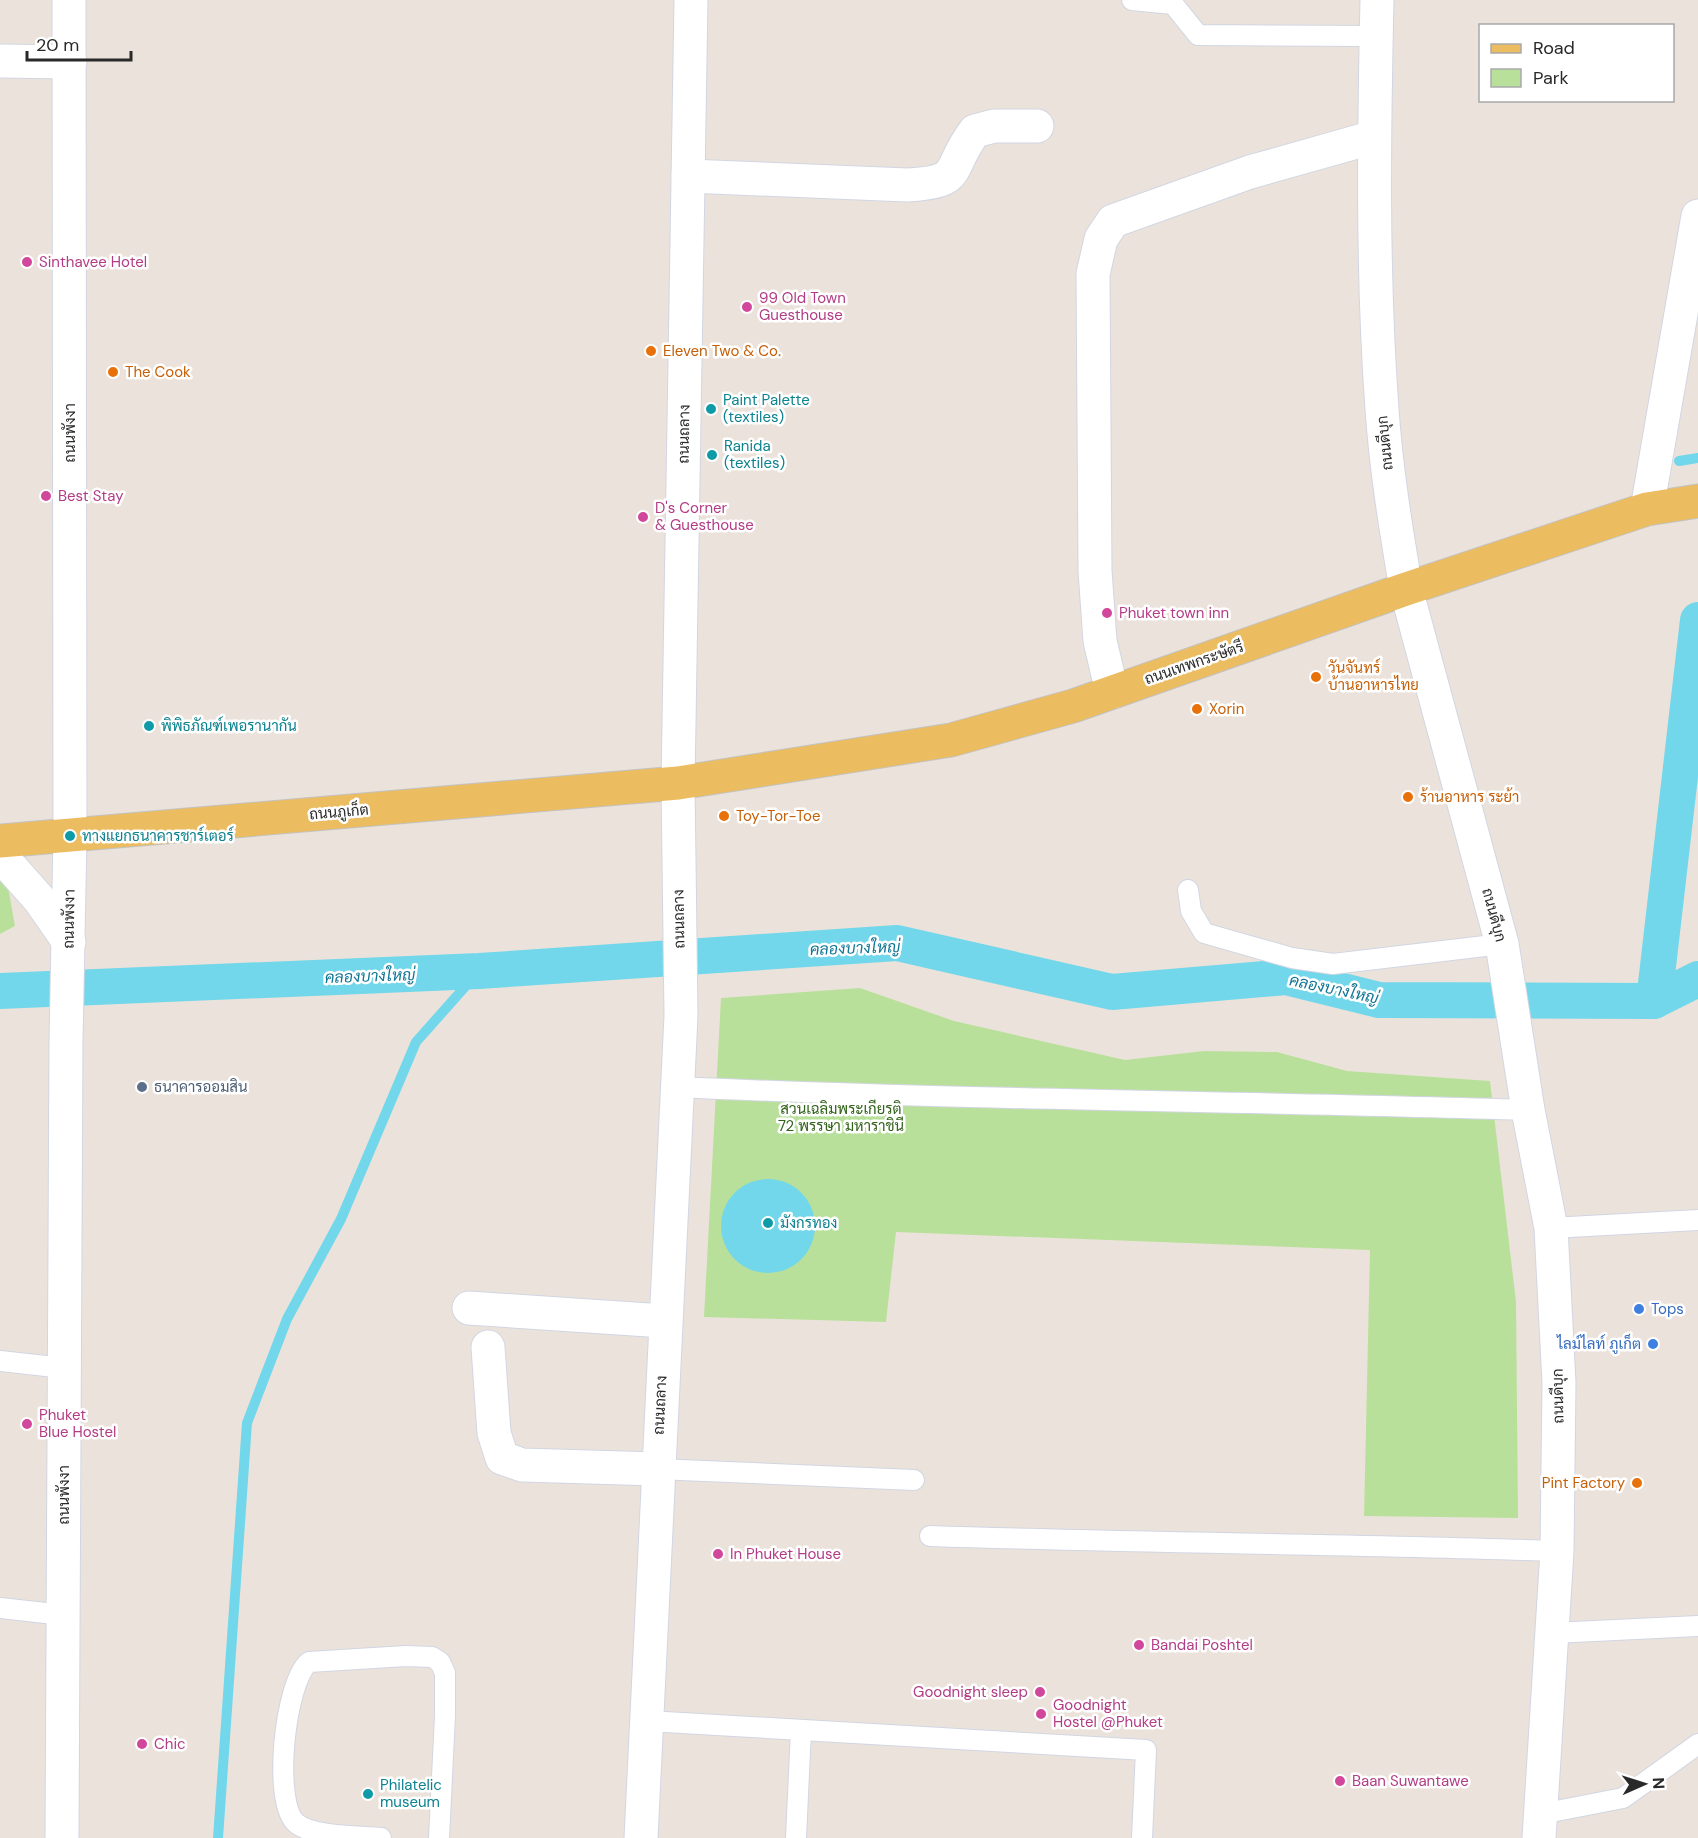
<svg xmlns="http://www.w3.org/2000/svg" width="1698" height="1838" font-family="'DM Sans',Sarabun,sans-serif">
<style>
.green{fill:#b9e09a}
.water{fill:#72d7ea}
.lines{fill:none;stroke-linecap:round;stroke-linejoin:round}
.stream{stroke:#72d7ea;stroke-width:10}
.canal{stroke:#72d7ea;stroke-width:36}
.lane-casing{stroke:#d1d6e2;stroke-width:22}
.street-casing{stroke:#d1d6e2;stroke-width:35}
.secondary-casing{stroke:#d1d6e2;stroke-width:35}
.primary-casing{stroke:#c3c3c3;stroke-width:35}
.lane{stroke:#fff;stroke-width:20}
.street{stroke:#fff;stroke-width:33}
.secondary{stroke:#fff;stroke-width:33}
.primary{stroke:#ebbc60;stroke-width:33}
.hotel-dot{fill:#d1479c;stroke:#fff;stroke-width:2}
.food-dot{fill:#e8710a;stroke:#fff;stroke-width:2}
.culture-dot{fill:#0f9aa8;stroke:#fff;stroke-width:2}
.service-dot{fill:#5c6f8a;stroke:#fff;stroke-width:2}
.shop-dot{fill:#3f7fe0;stroke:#fff;stroke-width:2}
.labels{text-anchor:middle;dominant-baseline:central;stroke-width:5;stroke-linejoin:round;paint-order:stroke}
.hotel-label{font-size:15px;fill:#b23c85;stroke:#fff;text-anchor:start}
.food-label{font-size:15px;fill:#c56008;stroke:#fff;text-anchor:start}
.culture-label{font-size:15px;fill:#0d838f;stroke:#fff;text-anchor:start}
.street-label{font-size:15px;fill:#292929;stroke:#fff}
.service-label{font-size:15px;fill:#4e5e75;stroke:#fff;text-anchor:start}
.park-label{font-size:15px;fill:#33631c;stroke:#fff}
.shop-label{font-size:15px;fill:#366cbe;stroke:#fff;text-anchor:start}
.water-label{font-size:16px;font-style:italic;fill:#127695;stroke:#fff}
</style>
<rect width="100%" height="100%" fill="#ebe3db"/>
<g class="green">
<path d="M0,870L6,876L15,926L0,934Z"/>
<path d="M860,988L954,1021L1125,1060L1204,1051L1277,1052L1347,1071L1490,1081L1516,1302L1518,1518L1364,1516L1370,1250L896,1232L886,1322L704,1317L721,998Z"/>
</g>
<circle class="water" cx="768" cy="1226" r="47"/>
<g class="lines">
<g class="stream">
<path d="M1679,461L1698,458"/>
<path d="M218,1838L247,1423L287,1319L341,1219L416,1042L479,971"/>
</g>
<g class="canal">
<path d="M0,991L479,971L897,943L1112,992L1286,977L1379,1000L1654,1001L1698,979"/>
<path d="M1654,1001L1698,620"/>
</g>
<defs>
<g id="lane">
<path d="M1132,0L1173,4L1198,35L1376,36"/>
<path d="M1188,890L1191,911L1204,933L1292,958L1333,964L1502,944"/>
<path d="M676,1087C960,1100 1244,1101 1528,1110"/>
<path d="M1551,1228L1698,1220"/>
<path d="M0,1361L64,1368"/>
<path d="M657,1469L914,1480"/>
<path d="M930,1536C1139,1543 1348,1544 1557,1551"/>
<path d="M0,1608L63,1615"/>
<path d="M1553,1633L1698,1626"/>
<path d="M648,1721L1146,1750L1142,1838"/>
<path d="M1541,1814L1623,1798L1698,1744"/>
<path d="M381,1838C360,1836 312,1837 296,1823C272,1802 285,1681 309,1662L406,1656L432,1657L440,1662L445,1673V1716L439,1838"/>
<path d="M796,1838L801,1730"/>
</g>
<g id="street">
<path d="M69,0L70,836"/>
<path d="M0,61L70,62"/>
<path d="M688,176L907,185C966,182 945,170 975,131L994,126H1037"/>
<path d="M1647,509L1698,216"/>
<path d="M1406,589L1502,944L1528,1110L1551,1228L1559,1383L1557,1551L1539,1838"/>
<path d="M1112,692L1100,641L1095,571L1093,274L1101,239L1113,221L1250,172L1374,137"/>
<path d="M469,1308L664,1321"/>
<path d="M488,1347L494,1433L502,1458L522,1465L657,1469"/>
<path d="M641,1838L681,1016L678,783L691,0"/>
</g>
<g id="secondary">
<path d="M1377,0C1374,136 1372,273 1382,409C1386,469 1396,529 1406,589"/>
<path d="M0,855L39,899L69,942"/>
<path d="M62,1838L66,1042L70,836"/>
</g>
<path id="primary" d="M0,841L678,783L951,740L1073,706L1406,589L1647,509L1698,501"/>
</defs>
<use href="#lane" class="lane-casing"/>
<use href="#street" class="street-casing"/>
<use href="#secondary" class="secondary-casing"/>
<use href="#primary" class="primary-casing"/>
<use href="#lane" class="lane"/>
<use href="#street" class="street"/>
<use href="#secondary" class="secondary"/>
<use href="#primary" class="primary"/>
</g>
<g class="hotel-dot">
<circle cx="27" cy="262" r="6"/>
<circle cx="747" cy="307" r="6"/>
<circle cx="46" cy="496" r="6"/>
<circle cx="643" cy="517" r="6"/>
<circle cx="1107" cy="613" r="6"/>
<circle cx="27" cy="1424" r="6"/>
<circle cx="718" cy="1554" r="6"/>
<circle cx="1139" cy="1645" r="6"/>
<circle cx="1040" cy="1692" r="6"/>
<circle cx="1041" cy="1714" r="6"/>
<circle cx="142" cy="1744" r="6"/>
<circle cx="1340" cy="1781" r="6"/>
</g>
<g class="food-dot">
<circle cx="651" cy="351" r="6"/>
<circle cx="113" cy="372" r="6"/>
<circle cx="1316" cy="677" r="6"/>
<circle cx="1197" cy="709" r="6"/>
<circle cx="1408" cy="797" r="6"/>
<circle cx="724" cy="816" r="6"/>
<circle cx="1637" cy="1483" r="6"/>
</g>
<g class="culture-dot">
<circle cx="711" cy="409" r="6"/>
<circle cx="712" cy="455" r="6"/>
<circle cx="149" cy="726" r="6"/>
<circle cx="70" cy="836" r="6"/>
<circle cx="768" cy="1223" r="6"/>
<circle cx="368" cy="1794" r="6"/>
</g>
<circle class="service-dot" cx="142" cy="1087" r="6"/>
<g class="shop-dot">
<circle cx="1639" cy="1309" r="6"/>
<circle cx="1653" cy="1344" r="6"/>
</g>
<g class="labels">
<g class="hotel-label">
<text x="39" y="262">Sinthavee Hotel</text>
<text x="759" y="298">99 Old Town<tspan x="759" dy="17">Guesthouse</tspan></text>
<text x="58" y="496">Best Stay</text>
<text x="655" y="508">D's Corner<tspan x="655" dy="17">&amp; Guesthouse</tspan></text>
<text x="1119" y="613">Phuket town inn</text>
<text x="39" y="1415">Phuket<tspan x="39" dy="17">Blue Hostel</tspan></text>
<text x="730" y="1554">In Phuket House</text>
<text x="1151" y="1645">Bandai Poshtel</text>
<text x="1028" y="1692" text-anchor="end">Goodnight sleep</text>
<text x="1053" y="1705">Goodnight<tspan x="1053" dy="17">Hostel @Phuket</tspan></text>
<text x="154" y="1744">Chic</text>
<text x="1352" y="1781">Baan Suwantawe</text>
</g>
<g class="food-label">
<text x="663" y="351">Eleven Two &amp; Co.</text>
<text x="125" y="372">The Cook</text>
<text x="1328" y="668">วันจันทร์<tspan x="1328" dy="17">บ้านอาหารไทย</tspan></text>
<text x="1209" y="709">Xorin</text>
<text x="1420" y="797">ร้านอาหาร ระย้า</text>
<text x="736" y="816">Toy-Tor-Toe</text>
<text x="1625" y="1483" text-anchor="end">Pint Factory</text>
</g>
<g class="culture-label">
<text x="723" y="400">Paint Palette<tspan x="723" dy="17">(textiles)</tspan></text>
<text x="724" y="446">Ranida<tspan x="724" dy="17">(textiles)</tspan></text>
<text x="161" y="726">พิพิธภัณฑ์เพอรานากัน</text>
<text x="82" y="836">ทางแยกธนาคารชาร์เตอร์</text>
<text x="780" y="1223">มังกรทอง</text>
<text x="380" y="1785">Philatelic<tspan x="380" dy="17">museum</tspan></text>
</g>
<g class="street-label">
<text transform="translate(70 433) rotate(-90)">ถนนพังงา</text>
<text transform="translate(684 434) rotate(-89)">ถนนถลาง</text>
<text transform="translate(1385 443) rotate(-96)">ถนนดีบุก</text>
<text transform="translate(1194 663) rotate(-19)">ถนนเทพกระษัตรี</text>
<text transform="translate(339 812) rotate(-5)">ถนนภูเก็ต</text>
<text transform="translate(1494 915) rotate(75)">ถนนดีบุก</text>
<text transform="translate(69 919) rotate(-89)">ถนนพังงา</text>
<text transform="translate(679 919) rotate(-91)">ถนนถลาง</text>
<text transform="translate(1558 1396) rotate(-91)">ถนนดีบุก</text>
<text transform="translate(660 1405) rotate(-87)">ถนนถลาง</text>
<text transform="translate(64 1495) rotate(-90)">ถนนพังงา</text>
</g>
<g class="service-label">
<text x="154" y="1087">ธนาคารออมสิน</text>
</g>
<g class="park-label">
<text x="841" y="1109">สวนเฉลิมพระเกียรติ<tspan x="841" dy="17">72 พรรษา มหาราชินี</tspan></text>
</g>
<g class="shop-label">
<text x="1651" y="1309">Tops</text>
<text x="1641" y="1344" text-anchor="end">ไลม์ไลท์ ภูเก็ต</text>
</g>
<g class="water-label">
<text transform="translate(855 948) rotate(-2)">คลองบางใหญ่</text>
<text transform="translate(370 976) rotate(-2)">คลองบางใหญ่</text>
<text transform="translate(1334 989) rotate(12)">คลองบางใหญ่</text>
</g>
</g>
<rect x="1479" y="24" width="195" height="78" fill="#ffffff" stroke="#a9a9a9" stroke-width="1.5"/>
<rect x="1491" y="44" width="30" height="9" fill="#ebbc60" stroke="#a9a9a9" stroke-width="1.5"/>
<text x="1533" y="54" font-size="18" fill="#292929">Road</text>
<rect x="1491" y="69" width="30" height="18" fill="#b9e09a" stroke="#a9a9a9" stroke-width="1.5"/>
<text x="1533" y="84" font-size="18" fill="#292929">Park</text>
<g transform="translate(1644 1784) rotate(87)" stroke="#ffffff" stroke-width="4.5" paint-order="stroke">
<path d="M0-4.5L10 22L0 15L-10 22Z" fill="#292929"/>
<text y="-9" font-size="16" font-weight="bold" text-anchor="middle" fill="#292929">N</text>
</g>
<path d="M27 51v9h104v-9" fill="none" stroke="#292929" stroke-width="3"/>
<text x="36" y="51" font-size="18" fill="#292929" stroke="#ffffff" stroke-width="4.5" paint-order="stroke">20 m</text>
</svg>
